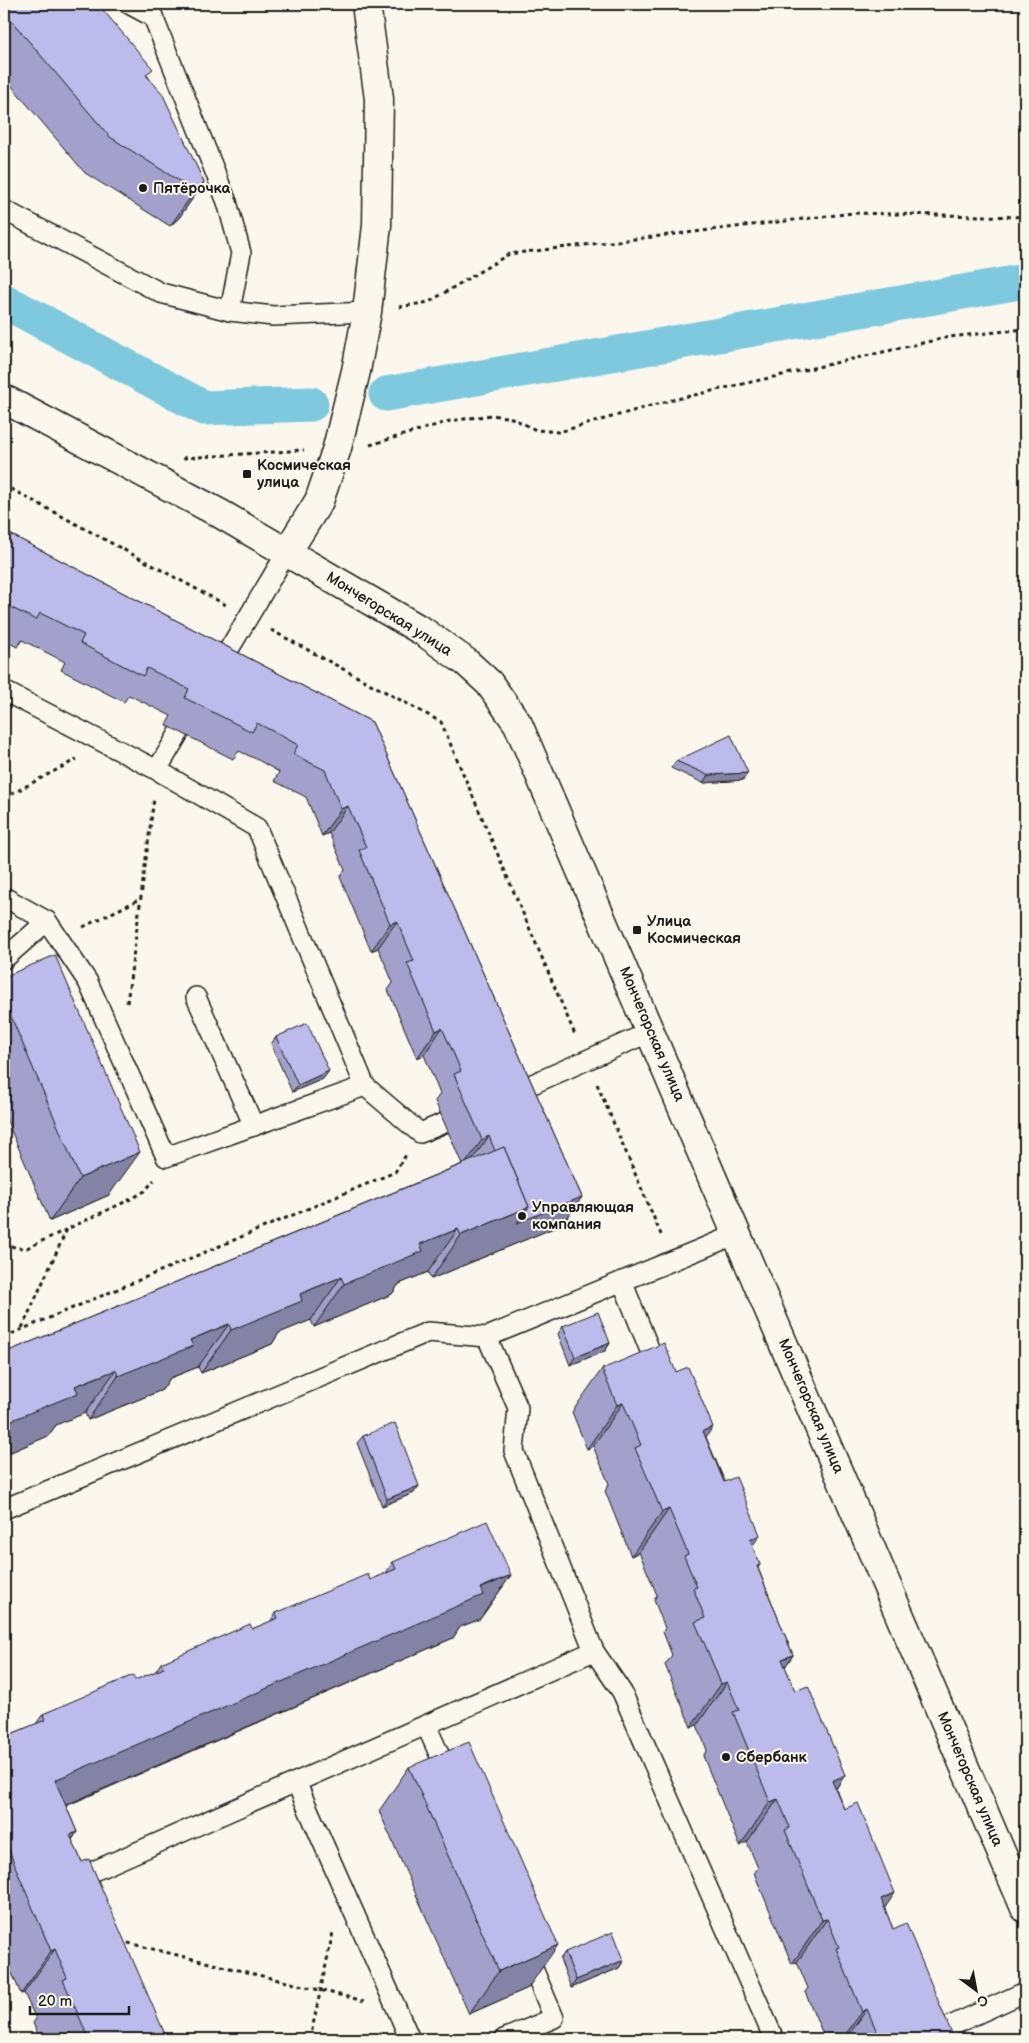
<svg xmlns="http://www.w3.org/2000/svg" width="1029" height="2043" font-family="'Balsamiq Sans',sans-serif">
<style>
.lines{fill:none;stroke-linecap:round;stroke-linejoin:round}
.canal{stroke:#7ec9de;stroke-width:35}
.lane-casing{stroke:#1c1c1c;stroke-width:22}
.street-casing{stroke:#1c1c1c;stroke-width:31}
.secondary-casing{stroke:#1c1c1c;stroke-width:31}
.path{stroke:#1c1c1c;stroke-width:3;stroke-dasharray:4 4;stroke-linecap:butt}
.lane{stroke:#fbf7ec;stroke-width:19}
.street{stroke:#fbf7ec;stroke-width:28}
.secondary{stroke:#fbf7ec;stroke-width:28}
.wall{fill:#a3a1cb;stroke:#1c1c1c}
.shaded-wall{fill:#8483a5;stroke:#1c1c1c}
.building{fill:#bdbbec;stroke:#1c1c1c}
.poi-dot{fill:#1c1c1c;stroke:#fbf7ec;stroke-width:2}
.labels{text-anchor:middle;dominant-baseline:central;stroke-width:4;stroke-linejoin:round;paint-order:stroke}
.poi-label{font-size:15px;font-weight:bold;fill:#1c1c1c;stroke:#fbf7ec;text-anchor:start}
.street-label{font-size:15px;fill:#1c1c1c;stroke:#fbf7ec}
</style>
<rect width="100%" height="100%" fill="#fbf7ec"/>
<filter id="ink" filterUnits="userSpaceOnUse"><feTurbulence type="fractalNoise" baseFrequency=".02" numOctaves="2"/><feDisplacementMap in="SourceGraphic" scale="10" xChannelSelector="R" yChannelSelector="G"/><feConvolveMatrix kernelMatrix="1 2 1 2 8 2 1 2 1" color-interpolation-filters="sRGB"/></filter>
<g filter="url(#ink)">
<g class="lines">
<g class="canal">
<path d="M4,301L204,408L311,404"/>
<path d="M386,394L1025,281"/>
</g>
<defs>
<g id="lane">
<path d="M129,4L153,17"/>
<path d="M148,4L227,202L241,253L230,311"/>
<path d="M4,210L161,293L230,311L273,316L367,312"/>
<path d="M216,671L287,552"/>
<path d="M4,691L157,770L257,828L365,1086L420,1133L444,1123"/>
<path d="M157,770L180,731"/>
<path d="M4,897L47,921L88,982L166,1157L365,1086"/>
<path d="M4,959L47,921"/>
<path d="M196,997L254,1126"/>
<path d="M510,1094L650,1032"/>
<path d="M622,1281L659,1373"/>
<path d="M487,1337L518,1408L514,1451L594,1651L622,1692L774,2039"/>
<path d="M4,1509L428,1332L487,1337L737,1234"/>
<path d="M426,1725L450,1778"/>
<path d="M296,1782L410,2039"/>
<path d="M71,1881L594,1651"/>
<path d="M504,2039L554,2018L526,1952"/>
<path d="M922,2039L1025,1992"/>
</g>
<path id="street" d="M287,552L319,501L337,448L356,371L367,312L377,225L379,99L366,4"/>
<path id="secondary" d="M4,399L219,513L424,632L466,662L489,683L518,724L1025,1908"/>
</defs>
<use href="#lane" class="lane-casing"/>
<use href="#street" class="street-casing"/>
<use href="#secondary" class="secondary-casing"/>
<g class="path">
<path d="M399,307L429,302L509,254L853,213L1025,217"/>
<path d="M370,445L450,421L492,415L512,418L536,430L559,432L668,401L949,337L1025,329"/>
<path d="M183,458L304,450"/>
<path d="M4,485L226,605"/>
<path d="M271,630L441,722L576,1037"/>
<path d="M4,798L77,759"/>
<path d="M83,927L140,899"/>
<path d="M127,1003L154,798"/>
<path d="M597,1084L662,1237"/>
<path d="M4,1242L16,1248H27L131,1199L145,1191L154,1180"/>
<path d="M22,1328L67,1229"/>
<path d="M4,1337L395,1172L406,1155"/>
<path d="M120,1941L364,2001"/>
<path d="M310,2039L333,1932"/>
</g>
<use href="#lane" class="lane"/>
<use href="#street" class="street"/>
<use href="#secondary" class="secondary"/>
</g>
<g class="wall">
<path d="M4,4L148,76L204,182L179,218L170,226L85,173L4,77Z"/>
<path d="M4,531L372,722L582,1197L563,1224L431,1279L428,1272L399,1284L392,1294L314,1327L311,1320L279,1333L272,1344L201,1373L198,1367L178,1375L170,1378L162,1390L88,1420L85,1413L64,1421L56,1425L48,1436L4,1455V1353L462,1164L435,1101L440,1094L434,1079L424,1055L417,1058L388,990L393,983L387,968L378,948L371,951L340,877L345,870L329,833L322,836L306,797L274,781L279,772L258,760L239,751L233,759L166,725L171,716L129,695L124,702L61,670L65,662L22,640L17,647L4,640Z"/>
<path d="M676,761L743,780L703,783L671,768Z"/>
<path d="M4,977L109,1195L50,1221L4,1114Z"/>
<path d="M276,1037L323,1079L292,1092L271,1044Z"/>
<path d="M563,1326L610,1343L605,1351L570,1365L558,1334Z"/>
<path d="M602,1369L676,1372L706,1437L760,1565L758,1568L793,1655L785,1667L795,1691L845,1775L836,1789L893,1929L954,2039H825L805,1992L808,1988L797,1962L792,1964L754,1873L758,1868L747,1842L740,1846L703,1756L707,1750L697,1725L691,1727L665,1665L672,1655L663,1632L665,1628L654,1600L657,1595L639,1552L631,1556L605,1491L609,1484L593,1446L587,1449L572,1412Z"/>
<path d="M363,1436L414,1493L382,1506L357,1443Z"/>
<path d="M393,1562L511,1575L480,1619L460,1627L453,1638L66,1806L77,1832L72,1840L82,1862L167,2039H40L33,2023L36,2019L24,1993L21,1994L4,1955V1737L36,1724L43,1714L135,1680L155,1672L161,1663L252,1629L270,1622L276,1613L370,1580L386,1573Z"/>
<path d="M409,1767L528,1988L469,2014L379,1811Z"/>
<path d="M565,1952L624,1960L619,1968L571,1988L560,1959Z"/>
</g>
<g class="shaded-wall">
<path d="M204,182L179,218L170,226L195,191Z"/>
<path d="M748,773L743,780L703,783L708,775Z"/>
<path d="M348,806L329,833L322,836L341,809Z"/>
<path d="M397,921L378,948L371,951L390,924Z"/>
<path d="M442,1028L424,1055L417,1058L436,1031Z"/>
<path d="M329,1071L323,1079L292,1092L298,1085Z"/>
<path d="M489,1136L470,1163L463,1167L482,1140Z"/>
<path d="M140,1152L109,1195L50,1221L80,1178Z"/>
<path d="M582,1197L563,1224L431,1279L461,1235L529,1207Z"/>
<path d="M458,1229L428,1272L399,1284L392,1294L314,1327L344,1284L420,1244Z"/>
<path d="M341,1277L311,1320L279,1333L272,1344L201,1373L231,1330L300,1294Z"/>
<path d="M229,1324L198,1367L170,1378L162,1390L88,1420L118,1376L190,1340Z"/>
<path d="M610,1343L605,1351L570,1365L575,1357Z"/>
<path d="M116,1370L85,1413L56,1425L48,1436L4,1455V1430L10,1421L75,1386Z"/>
<path d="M623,1403L593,1446L587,1449L617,1405Z"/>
<path d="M713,1427L683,1470L703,1431Z"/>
<path d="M419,1486L414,1493L382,1506L387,1499Z"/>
<path d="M669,1509L639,1552L631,1556L662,1512Z"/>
<path d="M760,1535L730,1579L750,1540Z"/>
<path d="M511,1575L480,1619L460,1627L453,1638L24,1823L55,1780Z"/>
<path d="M793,1655L763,1698L782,1659Z"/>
<path d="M727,1682L697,1725L691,1727L721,1684Z"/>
<path d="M845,1775L815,1819L832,1781Z"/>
<path d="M778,1799L747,1842L740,1846L770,1802Z"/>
<path d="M77,1832L47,1876L70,1835Z"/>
<path d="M895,1893L865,1937L881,1899Z"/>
<path d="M827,1919L797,1962L792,1964L822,1920Z"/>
<path d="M558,1945L528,1988L469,2014L499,1971Z"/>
<path d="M55,1949L24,1993L21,1994L51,1951Z"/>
<path d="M624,1960L619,1968L571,1988L576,1980Z"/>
<path d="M867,2009L846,2039H842L862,2012Z"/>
</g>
<g class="building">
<path d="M4,4H98L153,69L146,75L162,93L204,182L195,191L110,137L4,12Z"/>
<path d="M4,531L372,722L582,1197L517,1223L529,1207L504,1147L495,1151L489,1136L482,1140L454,1074L461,1071L453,1052L442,1028L436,1031L407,963L414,961L406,942L397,921L390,924L359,850L366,847L348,806L341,809L325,770L293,754L298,745L276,733L257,723L252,732L185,698L189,689L147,668L143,676L80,643L84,635L40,613L36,620L4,604Z"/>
<path d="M731,735L748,773L708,775L676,761Z"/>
<path d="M55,955L140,1152L80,1178L4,1000V977Z"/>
<path d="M307,1023L329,1071L298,1085L276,1037Z"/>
<path d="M504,1147L529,1207L461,1235L458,1229L420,1244L423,1251L344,1284L341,1277L300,1294L302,1301L231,1330L229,1324L209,1332L190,1340L193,1346L118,1376L116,1370L95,1378L75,1386L78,1393L10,1421L7,1414L4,1415V1353Z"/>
<path d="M598,1312L610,1343L575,1357L563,1326Z"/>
<path d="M664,1343L676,1372L688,1367L713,1427L703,1431L724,1482L736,1477L760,1535L750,1540L760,1565L757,1566L793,1655L782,1659L795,1691L808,1686L845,1775L832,1781L844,1809L858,1803L895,1893L881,1899L893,1929L906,1923L954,2039H880L867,2009L862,2012L836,1948L839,1947L827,1919L822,1920L785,1830L790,1828L778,1799L770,1802L733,1712L739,1710L727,1682L721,1684L708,1652L695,1622L705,1618L693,1588L697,1587L684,1556L688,1554L669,1509L662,1512L635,1448L641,1445L623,1403L617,1405L602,1369Z"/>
<path d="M395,1423L419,1486L387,1499L363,1436Z"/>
<path d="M487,1521L511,1575L480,1588L483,1595L55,1780L77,1832L70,1835L82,1862L89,1859L167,2039H89L63,1980L67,1978L55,1949L51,1951L15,1866L4,1836V1737L45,1720L43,1714L133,1675L135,1680L164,1668L161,1663L250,1624L252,1629L278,1618L276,1613L368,1574L370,1580L396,1569L393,1562Z"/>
<path d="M469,1742L558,1945L499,1971L409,1767Z"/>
<path d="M613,1932L624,1960L576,1980L565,1952Z"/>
</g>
</g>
<g class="poi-dot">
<circle cx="143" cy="188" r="5"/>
<rect x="242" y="469" width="10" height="10" rx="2.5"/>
<rect x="632" y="925" width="10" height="10" rx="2.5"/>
<circle cx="522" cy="1216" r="5"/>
<circle cx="726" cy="1757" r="5"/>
</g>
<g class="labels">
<g class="poi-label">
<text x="153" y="188">Пятёрочка</text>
<text x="257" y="465">Космическая<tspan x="257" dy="17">улица</tspan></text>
<text x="647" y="921">Улица<tspan x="647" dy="17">Космическая</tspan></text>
<text x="532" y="1207">Управляющая<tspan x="532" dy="17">компания</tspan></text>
<text x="736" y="1757">Сбербанк</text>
</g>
<g class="street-label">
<text transform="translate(389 614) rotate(32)">Мончегорская улица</text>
<text transform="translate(652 1034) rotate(67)">Мончегорская улица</text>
<text transform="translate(811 1406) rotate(67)">Мончегорская улица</text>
<text transform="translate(970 1779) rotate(67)">Мончегорская улица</text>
</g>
</g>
<rect width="1029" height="2043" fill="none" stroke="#fbf7ec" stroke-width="20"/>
<rect x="10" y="10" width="1009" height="2023" fill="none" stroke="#1c1c1c" stroke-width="2" filter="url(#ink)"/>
<g transform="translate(976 1990) rotate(148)" stroke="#fbf7ec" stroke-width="4" paint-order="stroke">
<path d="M0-4L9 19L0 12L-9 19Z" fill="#1c1c1c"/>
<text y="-8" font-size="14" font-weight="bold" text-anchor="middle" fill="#1c1c1c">С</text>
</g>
<path d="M30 2006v8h99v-8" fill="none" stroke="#1c1c1c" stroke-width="2.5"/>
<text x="38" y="2006" font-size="15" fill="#1c1c1c" stroke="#fbf7ec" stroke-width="4" paint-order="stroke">20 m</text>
</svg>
